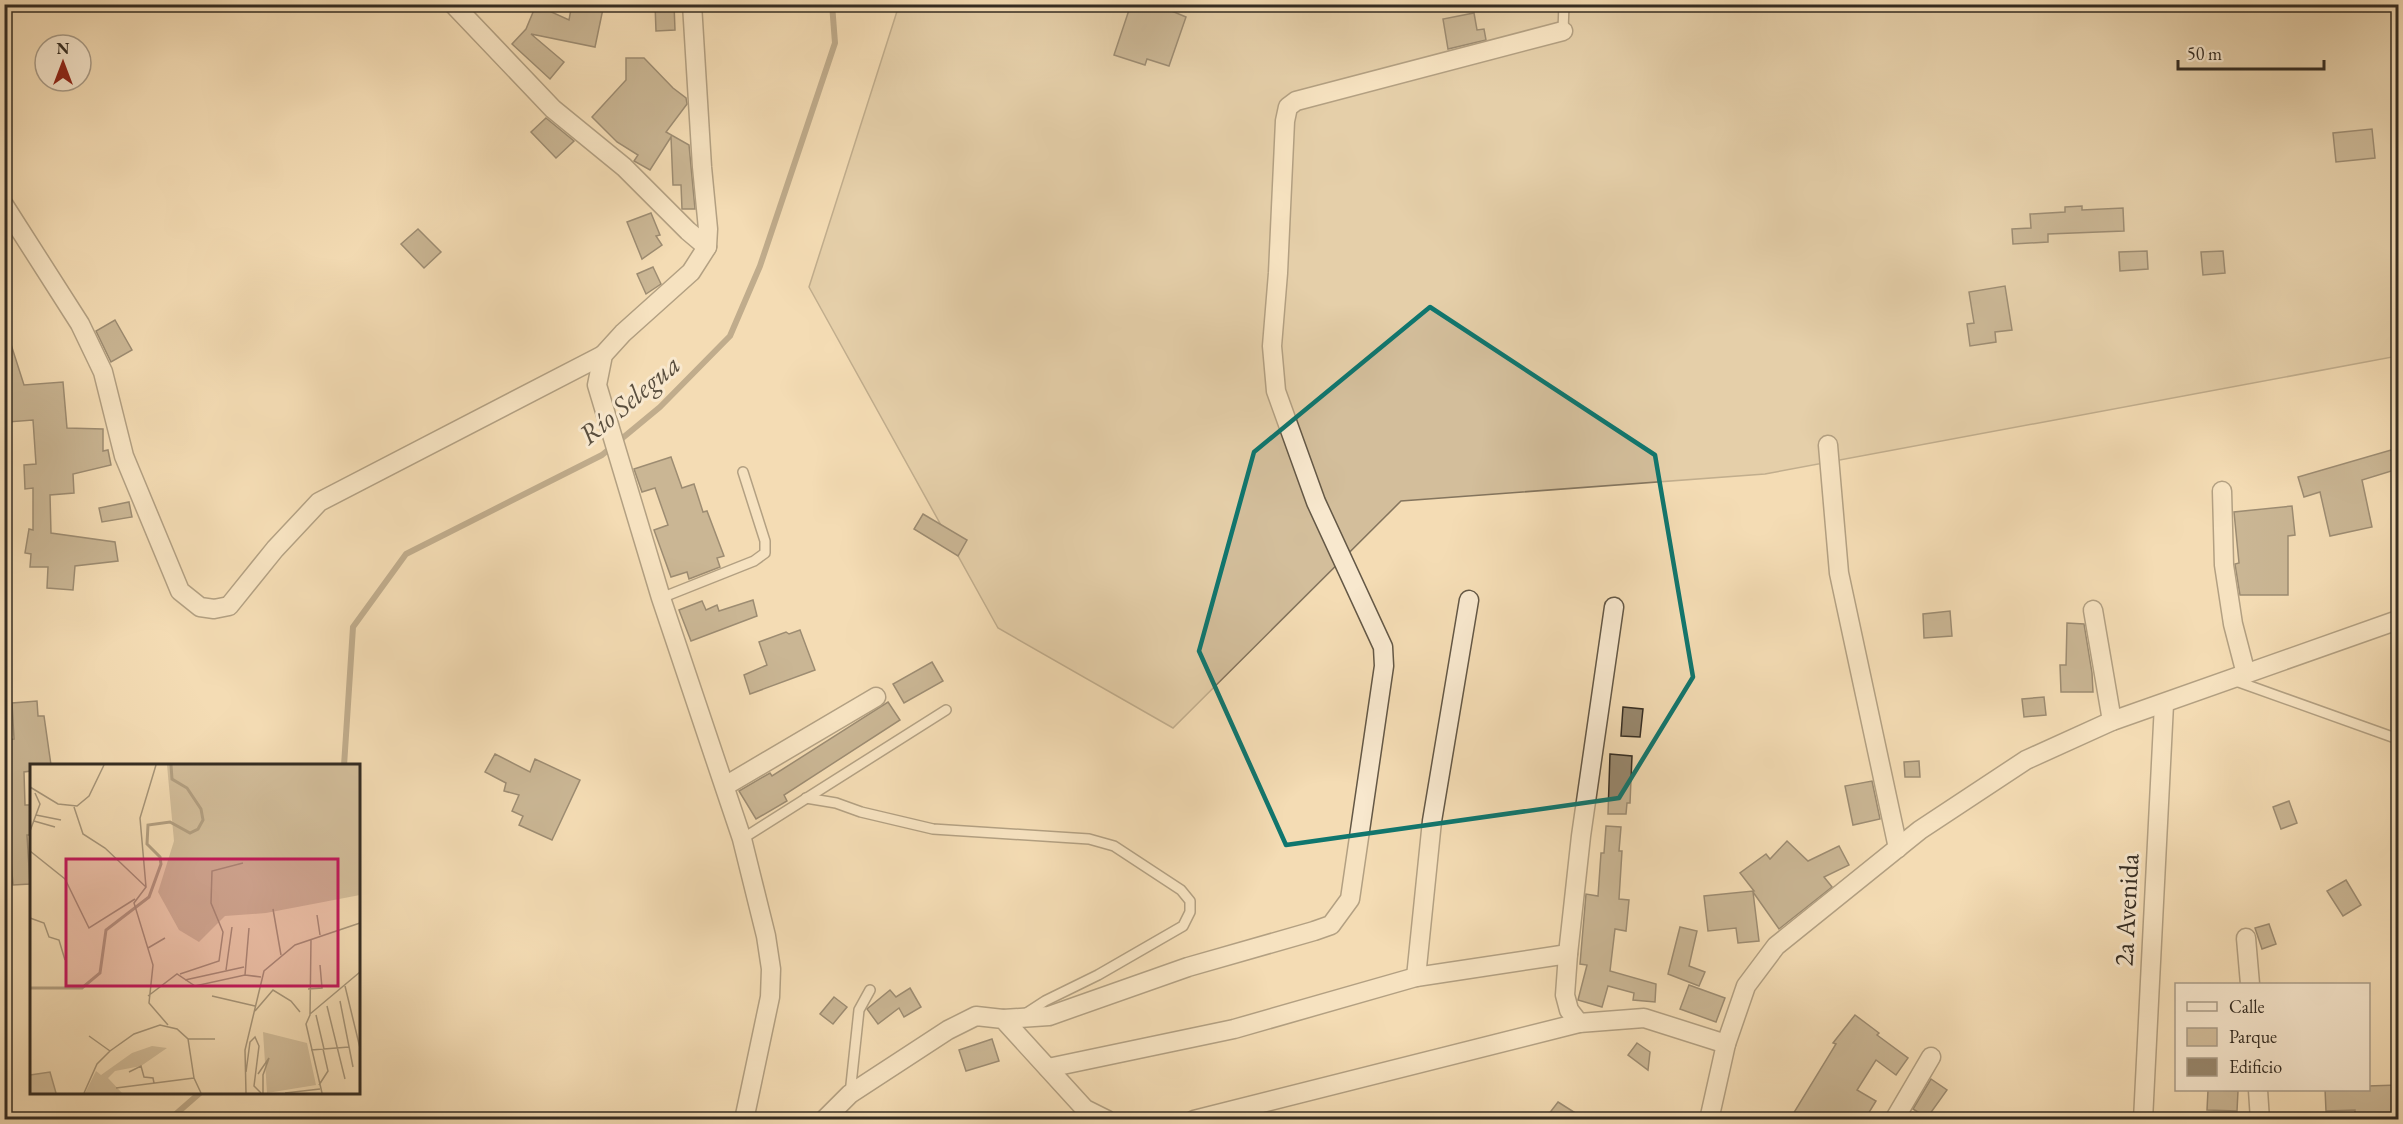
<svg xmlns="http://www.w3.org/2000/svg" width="2403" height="1124" font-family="'EB Garamond',serif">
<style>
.green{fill:#d3be9b;stroke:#84755e;stroke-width:1.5}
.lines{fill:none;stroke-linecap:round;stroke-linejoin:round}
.stream{stroke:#80725c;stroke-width:6}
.building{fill:#98886e;stroke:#342c22;stroke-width:1.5}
.service-casing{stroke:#645846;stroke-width:12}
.minor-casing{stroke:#645846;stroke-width:21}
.service{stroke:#f8e8ce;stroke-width:9}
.minor{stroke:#f8e8ce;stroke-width:18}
.marked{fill:none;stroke:#0f766e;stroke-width:4.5;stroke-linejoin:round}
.labels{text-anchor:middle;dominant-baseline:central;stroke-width:6;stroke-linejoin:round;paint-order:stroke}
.street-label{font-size:27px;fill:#342c22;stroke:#f8e8ce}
.water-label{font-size:28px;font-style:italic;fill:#5a4f3f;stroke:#f8e8ce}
.inset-river{fill:none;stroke:#b3a082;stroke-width:3}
.inset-road{fill:none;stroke:#a7967a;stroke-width:1.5}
.view{fill:#c2185b;fill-opacity:0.15;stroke:#c2185b;stroke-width:3}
.inset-edge{fill:none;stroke:#342c22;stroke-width:3}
</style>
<rect width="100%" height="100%" fill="#f4dcb4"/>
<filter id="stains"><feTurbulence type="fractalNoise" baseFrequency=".00333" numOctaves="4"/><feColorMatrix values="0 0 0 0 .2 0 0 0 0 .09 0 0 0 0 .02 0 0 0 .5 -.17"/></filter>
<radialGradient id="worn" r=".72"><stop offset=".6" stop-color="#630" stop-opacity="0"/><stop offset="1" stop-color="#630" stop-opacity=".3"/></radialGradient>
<path class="green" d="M899,5H2398V356L1765,474L1401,501L1173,728L998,628L809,287Z"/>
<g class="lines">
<g class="stream">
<path d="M344,766L353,627L406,554L602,455L660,407L730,336L760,266L835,43L832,4"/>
<path d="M169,1120L201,1092"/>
</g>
</g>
<g class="building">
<path d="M572,4H604L595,47L531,34L564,62L550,79L512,44L526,29L536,5L569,20Z"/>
<path d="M655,4H674L675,30L656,31Z"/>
<path d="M1131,4H1155L1186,17L1169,66L1147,59L1145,65L1114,55Z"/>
<path d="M1474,13L1477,30L1484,29L1486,40L1448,49L1443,19Z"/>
<path d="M626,58H644L673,88L686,98L687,104L666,132L689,145L695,209H682L681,185H673L671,137L650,170L634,161L638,155L617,142L592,117L626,80Z"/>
<path d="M546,118L574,141L556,158L531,132Z"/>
<path d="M2372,129L2375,158L2336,162L2333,133Z"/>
<path d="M2082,206V210L2123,208L2124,231L2048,234V242L2013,244L2012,229L2031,228L2030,214L2065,212V207Z"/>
<path d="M651,213L660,235L656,236L662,245L642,259L627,222Z"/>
<path d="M418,229L441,252L424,268L401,244Z"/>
<path d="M2147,251L2148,269L2120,271L2119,252Z"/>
<path d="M2223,251L2225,273L2203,275L2201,252Z"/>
<path d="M653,267L661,284L646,294L637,274Z"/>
<path d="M2005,286L2012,330L1995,332L1996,342L1970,346L1967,324L1974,323L1969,292Z"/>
<path d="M115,320L132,350L111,362L96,331Z"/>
<path d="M4,335H8L24,385L63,382L67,428L103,429V451L108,450L111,465L73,474L74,493L50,495L51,533L115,542L118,561L75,566L73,590L47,588L48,567H30L31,554L25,553L29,529L33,530V488L25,489L24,465L36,464L33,420L8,422L4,382Z"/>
<path d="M2398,448V469L2362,480L2372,527L2330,536L2320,492L2304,497L2298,477Z"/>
<path d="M671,457L682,488L694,484L703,512L707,511L724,556L717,558L720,567L689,579L687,572L671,577L654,530L668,525L655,488L642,492L634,469Z"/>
<path d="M129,502L132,517L102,522L99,508Z"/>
<path d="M2292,506L2295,535L2288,536V595H2240L2235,564L2239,563L2234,512Z"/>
<path d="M923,514L967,540L958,556L914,529Z"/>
<path d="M753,600L757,616L691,641L679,610L702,601L706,610L717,605L719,611Z"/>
<path d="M1950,611L1952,636L1924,638L1923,614Z"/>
<path d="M2067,623L2084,624L2092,673L2093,692H2061L2060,665H2066Z"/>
<path d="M800,630L815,670L750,694L744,675L767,665L759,642L786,632L789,634Z"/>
<path d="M932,662L943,681L904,703L893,684Z"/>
<path d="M2044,697L2046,715L2024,717L2022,699Z"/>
<path d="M37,701L38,716H44L51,765H31V771L24,772L25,805H32V835H27L30,884L13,885L10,848L4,849V740L14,739L12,703Z"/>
<path d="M888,702L900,720L784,795L787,801L756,819L739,791L770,773L772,776Z"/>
<path d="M1623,707L1643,709L1640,737L1621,736Z"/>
<path d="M495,754L530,772L535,759L580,780L552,840L519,825L523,816L512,811L519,795L504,791L506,783L485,772Z"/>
<path d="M1610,754L1632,756L1630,803H1627L1626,814H1608Z"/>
<path d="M1919,761L1920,777H1905L1904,762Z"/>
<path d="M1872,781L1880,819L1853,825L1845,786Z"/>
<path d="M2289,801L2297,823L2281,829L2273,807Z"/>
<path d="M1606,826L1621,827L1619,851H1622L1619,899L1629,900L1626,931L1615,929L1610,971L1656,984L1655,1002L1633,1000L1634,993L1608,986L1602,1007L1578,1000L1587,965L1580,964L1586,894L1598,896L1601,853H1604Z"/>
<path d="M1787,841L1808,861L1839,846L1849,865L1824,877L1832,887L1779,929L1753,892L1759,941L1738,943L1736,928L1708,931L1704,896L1754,891L1740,873L1766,854L1770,859Z"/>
<path d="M2346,880L2361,905L2343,916L2327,891Z"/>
<path d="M2269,924L2276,944L2262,949L2255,928Z"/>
<path d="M1680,927L1697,931L1689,966L1705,972L1699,986L1668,974Z"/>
<path d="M1689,985L1725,998L1716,1022L1680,1009Z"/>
<path d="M910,988L921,1007L904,1017L899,1008L878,1024L867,1009L890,990L896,997Z"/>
<path d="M834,997L847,1007L833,1024L820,1014Z"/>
<path d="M1855,1015L1879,1033L1877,1035L1908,1058L1896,1075L1876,1060L1857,1090L1876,1101L1865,1119H1790L1836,1044L1833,1043Z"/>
<path d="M992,1039L999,1061L966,1071L959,1050Z"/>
<path d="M1637,1043L1650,1052L1648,1070L1628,1055Z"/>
<path d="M1931,1079L1947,1090L1927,1118L1913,1109Z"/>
<path d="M2398,1085V1114L2355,1115V1110L2326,1111L2325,1089H2368V1086Z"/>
<path d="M2208,1090L2238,1091L2237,1111L2207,1110Z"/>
<path d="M1558,1102L1585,1119H1545Z"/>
</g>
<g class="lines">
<defs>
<g id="service">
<path d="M1563,31L1564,4"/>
<path d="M661,598L754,561L765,553V541L743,472"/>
<path d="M2233,680L2398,739"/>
<path d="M806,798L836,803L861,812L933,829L1089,839L1114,846L1181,890L1190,901V912L1183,926L1098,975L1045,1001L1025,1014"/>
<path d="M742,839L946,710"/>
<path d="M850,1094L859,1010L870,990"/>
</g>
<g id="minor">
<path d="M453,4L553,109L624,167L688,231L707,247L691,272L623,333L603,355L597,385L661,598L742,839L766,936L771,969L770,997L744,1120"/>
<path d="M692,4L702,167L708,229L707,247"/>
<path d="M4,205L80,324L103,372L124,456L180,591L200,607L214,609L229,606L275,549L319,502L603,355"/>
<path d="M1828,445L1839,573L1898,848"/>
<path d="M2222,491L2224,565L2233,624L2246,674"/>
<path d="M2093,610L2112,721"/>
<path d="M725,786L876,697"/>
<path d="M2246,938L2250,984"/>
<path d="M1416,977L1432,821L1469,600"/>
<path d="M1003,1019L1049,1016L1188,967L1314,931L1331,925L1350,899L1384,666L1383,647L1316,502L1276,391L1272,346L1278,273L1285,121L1288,107L1296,101L1563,31"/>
<path d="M1579,1023L1569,1010L1565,995L1568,954L1581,836L1614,607"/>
<path d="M1048,1068L1234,1029L1416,977L1568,954"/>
<path d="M2258,1090L2260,1120"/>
<path d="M824,1120L850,1094L948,1030L976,1016L1003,1019L1085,1109L1107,1120"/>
<path d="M1194,1120L1579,1023L1644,1018L1726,1044"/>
<path d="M1709,1120L1726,1044L1746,986L1776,946L1920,830L2026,760L2112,721L2398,620"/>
<path d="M1894,1120L1931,1057"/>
<path d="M2143,1120L2164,704"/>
</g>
</defs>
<use href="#service" class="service-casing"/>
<use href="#minor" class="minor-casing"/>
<use href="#service" class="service"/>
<use href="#minor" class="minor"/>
</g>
<path d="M0 0H2403V1124H0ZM1430,307L1655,455L1693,677L1619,798L1286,845L1199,651L1254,452Z" fill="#f4dcb4" fill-opacity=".55" fill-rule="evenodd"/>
<path class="marked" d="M1430,307L1655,455L1693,677L1619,798L1286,845L1199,651L1254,452Z"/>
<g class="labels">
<g class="street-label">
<text transform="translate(2126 910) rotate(-87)">2a Avenida</text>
</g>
<g class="water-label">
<text transform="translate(629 399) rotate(-40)">Río Selegua</text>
</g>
</g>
<g transform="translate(30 764)">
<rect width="330" height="330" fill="#f4dcb4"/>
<path d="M137,1H330V131L236,149L195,152L169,178L149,166L128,128L144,77ZM233,268L277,279L286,321L237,329ZM122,282L137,284L111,302L85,307L78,314L92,329H55L66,307L71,311L102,289ZM20,308L26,329H0V311Z" fill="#d3be9b"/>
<path class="inset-river" d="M0,224H52L70,209L76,166L119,133L131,100L130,93L117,80L118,61L140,58L160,69L168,65L173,56L171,45L157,24L142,15L141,1"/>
<path class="inset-road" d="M0,23L28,40L47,42L59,32L74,1M44,43L53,70L75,84L116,123L104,139L123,201L119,239L138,261M6,51L31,56M4,57L25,63M0,67L10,40L5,29M0,87L35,115L59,164L105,135M116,123L110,54L126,1M243,145L251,191M287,151L290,171M0,154L14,159L19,173L29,176L35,196M281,175L280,251L276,260L292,329M118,184L135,174M196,206L202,163M150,210L189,197L193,168L181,139L182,107L213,99M215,211L219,164M155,216L214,203M315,222L330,284M278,225L292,224L290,201M118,232L147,210L165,222L215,211L231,213M182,232L225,242M310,237L323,303M297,242L315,315M225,247L243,226L261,237L270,248M280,250L330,208M286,251L294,285M59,272L80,287M158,275H185M281,286L319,283M99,308L111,302L114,313L123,314L124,319M216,308L220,278L225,273L229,282L224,322L231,329M228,310L239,294L233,311V329M0,311L20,308L26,329M289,321L298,307L293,285M86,324L164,314M54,329L67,300L80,287L104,270L130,261L147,265L158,275L164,314L171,329M216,329L215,286L234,207L265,181L330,159M255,329L290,325"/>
<path class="view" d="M36,95H308V222H36Z"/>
<rect width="330" height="330" class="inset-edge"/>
</g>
<rect width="2403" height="1124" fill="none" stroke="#f4dcb4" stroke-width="24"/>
<rect x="6" y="6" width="2391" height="1112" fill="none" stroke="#342c22" stroke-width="3"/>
<rect x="12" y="12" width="2379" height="1100" fill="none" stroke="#342c22" stroke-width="1.5"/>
<rect x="2175" y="983" width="195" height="108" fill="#f8e8ce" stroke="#aa9d89" stroke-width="1.5"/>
<rect x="2187" y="1002" width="30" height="9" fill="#f8e8ce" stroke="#aa9d89" stroke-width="1.5"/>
<text x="2229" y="1013" font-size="18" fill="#342c22">Calle</text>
<rect x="2187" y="1028" width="30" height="18" fill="#d3be9b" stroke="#aa9d89" stroke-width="1.5"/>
<text x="2229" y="1043" font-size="18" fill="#342c22">Parque</text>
<rect x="2187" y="1058" width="30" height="18" fill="#98886e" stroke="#aa9d89" stroke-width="1.5"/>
<text x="2229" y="1073" font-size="18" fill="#342c22">Edificio</text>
<g transform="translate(63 63)"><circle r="28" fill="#f8e8ce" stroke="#aa9d89" stroke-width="1.5"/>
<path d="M0-4.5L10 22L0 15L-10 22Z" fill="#8f2418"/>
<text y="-9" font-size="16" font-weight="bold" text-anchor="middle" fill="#342c22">N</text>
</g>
<path d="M2178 60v9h146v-9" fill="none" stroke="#342c22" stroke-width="3"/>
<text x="2187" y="60" font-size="18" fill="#342c22" stroke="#f8e8ce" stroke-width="4.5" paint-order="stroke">50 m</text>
<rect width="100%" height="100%" filter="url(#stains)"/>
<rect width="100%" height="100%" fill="url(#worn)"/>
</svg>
